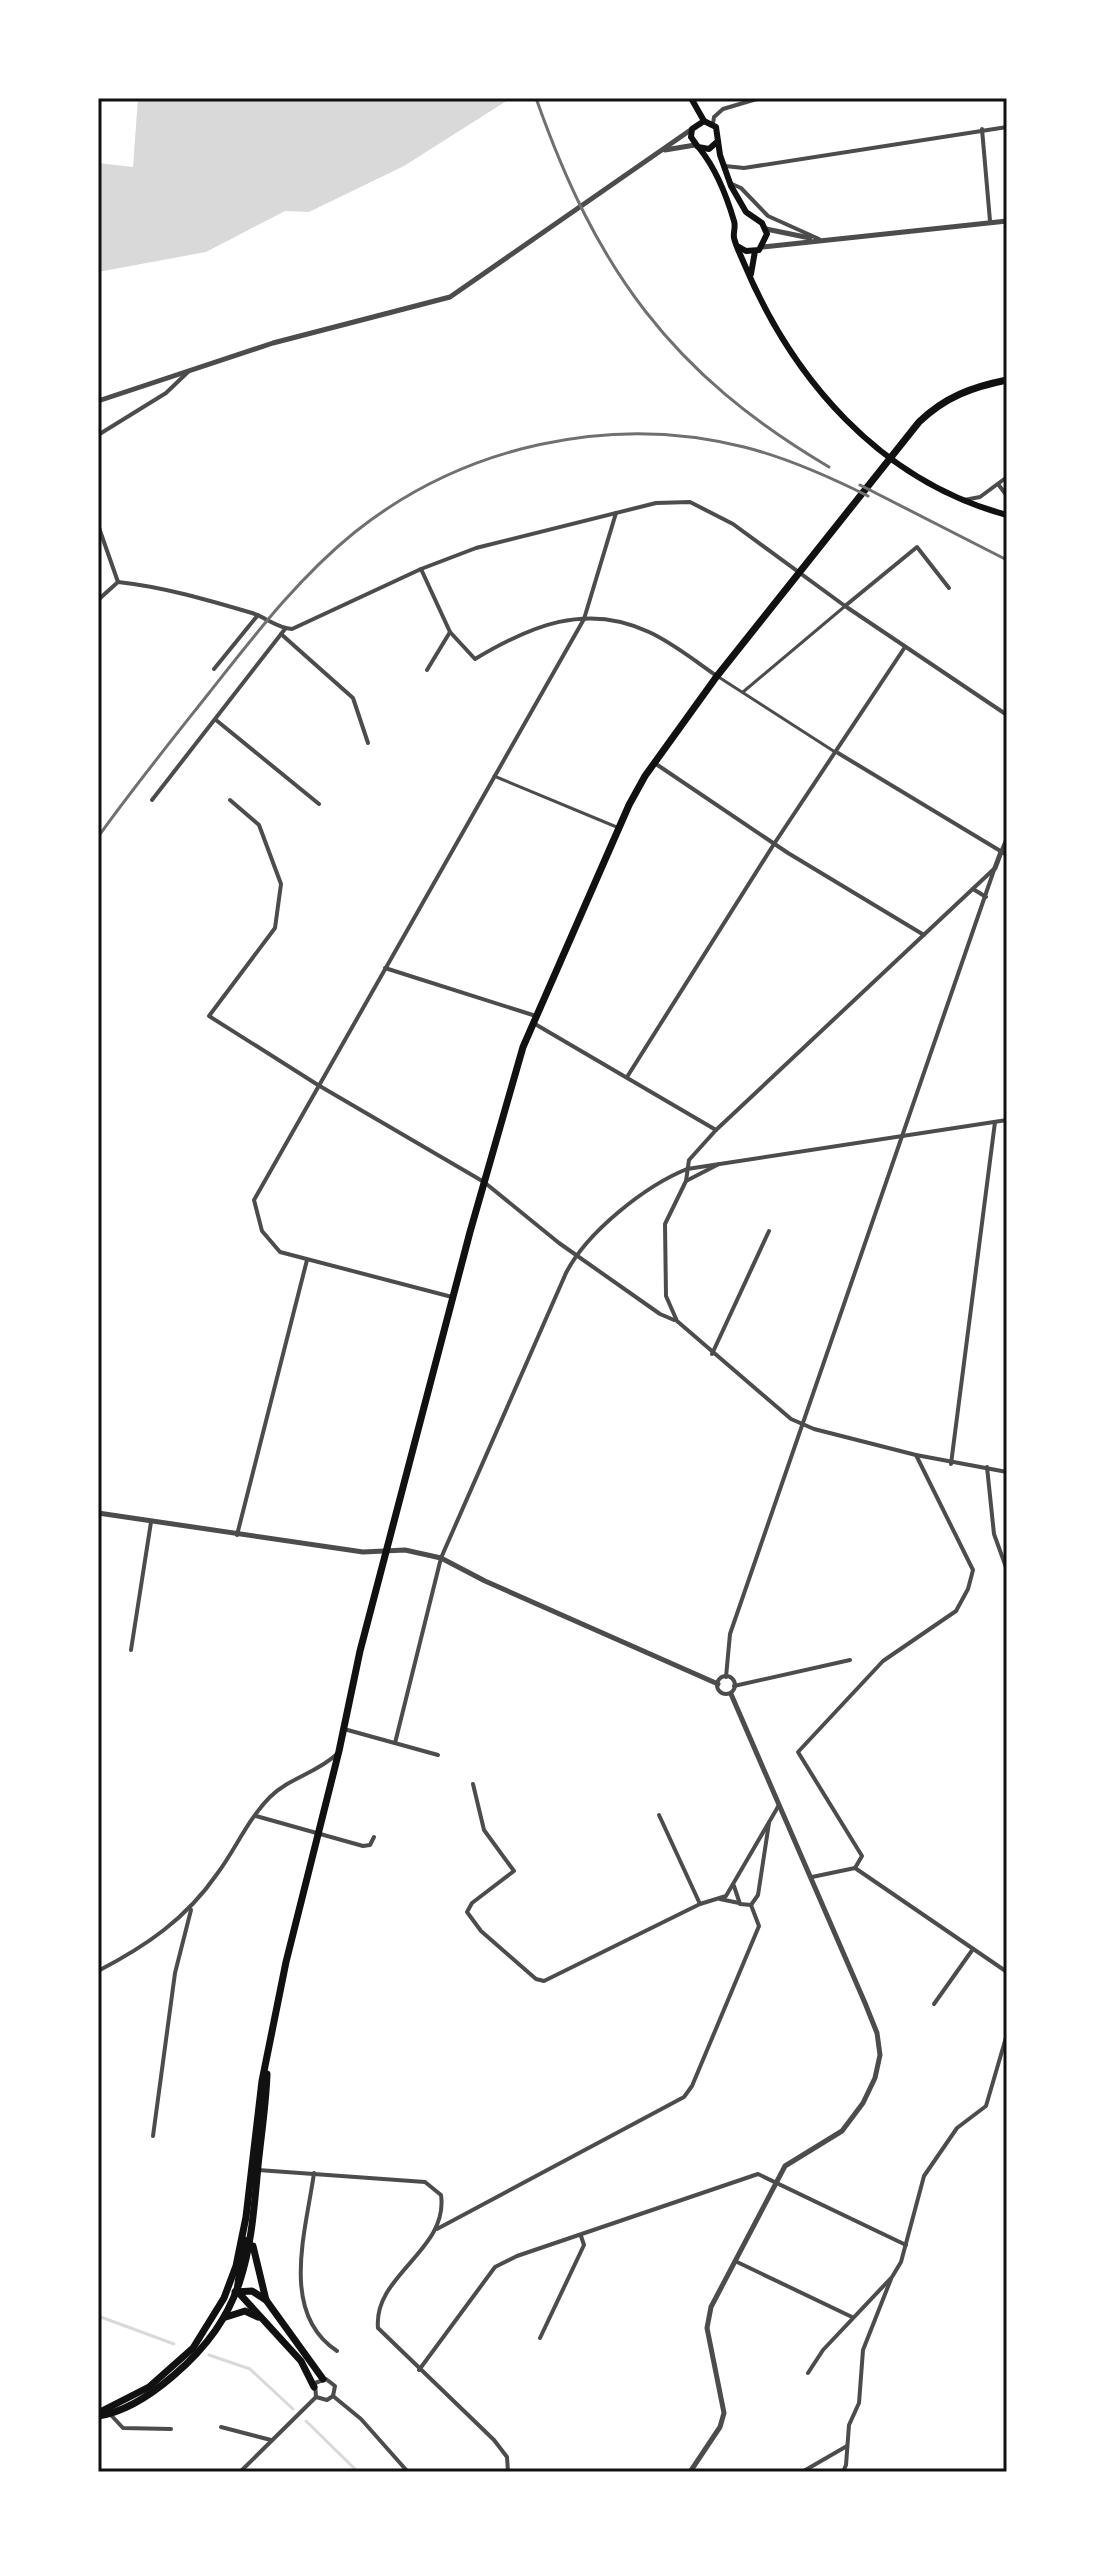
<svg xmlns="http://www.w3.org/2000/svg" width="1105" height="2570" font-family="Lato,sans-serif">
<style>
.water{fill:#d9d9d9}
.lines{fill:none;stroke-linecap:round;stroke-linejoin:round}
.stream{stroke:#d9d9d9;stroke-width:3}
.pedestrian{stroke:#4c4c4c;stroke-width:3}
.minor{stroke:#4c4c4c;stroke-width:4}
.tertiary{stroke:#4c4c4c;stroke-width:5}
.secondary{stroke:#111;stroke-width:6}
.trunk{stroke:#111;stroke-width:7}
.rail{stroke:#707070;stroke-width:3}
.neatline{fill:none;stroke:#111;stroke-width:3}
</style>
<rect width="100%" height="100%" fill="#fff"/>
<path class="water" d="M138,98H511L404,166L309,212L285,211L206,252L98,272V163L133,167Z"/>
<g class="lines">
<g class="stream">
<path d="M98,2316L174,2344"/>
<path d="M209,2355L250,2369L293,2409"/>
<path d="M306,2421L358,2472"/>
</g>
<g class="pedestrian">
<path d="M717,676L835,752"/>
<path d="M743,692L844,607"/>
<path d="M494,776L619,828"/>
</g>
<g class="minor">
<path d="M713,124L714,117L723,109L760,98"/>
<path d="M982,129L990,221"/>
<path d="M725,166L744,168L1007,127"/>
<path d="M732,184L741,188L768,216L819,239"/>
<path d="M98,435L166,393L189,371"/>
<path d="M998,484L1007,496"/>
<path d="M964,500L980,497L1007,477"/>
<path d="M98,525L118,582"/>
<path d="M421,569L450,632L475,659C530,626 586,602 649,632C673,643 695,661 717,676"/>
<path d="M118,582C164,587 208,600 252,613C267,618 277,628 292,629L421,569L476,548L656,503L690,502L733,524L845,606L1007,715"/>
<path d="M98,600L118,582"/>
<path d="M845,606L917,547L949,588"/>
<path d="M281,634L353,698L368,743"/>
<path d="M214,669L258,615"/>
<path d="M427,670L450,632"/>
<path d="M216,720L319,804"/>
<path d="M838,753L1007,855"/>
<path d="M656,764L788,853L924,935"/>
<path d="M152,800L285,629"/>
<path d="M230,800L259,825L281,884L275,928L209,1016L318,1085L484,1182L559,1243L660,1314L674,1320"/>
<path d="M1001,852L1007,838"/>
<path d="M995,868L716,1130L689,1160L686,1181L665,1224L666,1296L677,1321L791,1419L814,1429L916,1455L1007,1472"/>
<path d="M973,889L986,897"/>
<path d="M385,968L536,1016"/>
<path d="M535,1024L716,1130"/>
<path d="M627,1077L774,844L905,647"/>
<path d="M686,1181L719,1164"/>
<path d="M452,1297L280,1252L262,1231L254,1200L584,619L616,513"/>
<path d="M712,1354L769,1231"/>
<path d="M951,1464L995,1122"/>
<path d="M987,1467L994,1534L1007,1570"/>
<path d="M237,1535L307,1260"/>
<path d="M131,1650L151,1522"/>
<circle cx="726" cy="1685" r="9"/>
<path d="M726,1677L730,1634L994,870"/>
<path d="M734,1686L850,1660"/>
<path d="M344,1729L438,1755"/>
<path d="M395,1743L441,1558L566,1273C587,1232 645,1186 687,1169L1007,1120"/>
<path d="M473,1784L484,1830L514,1871L472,1903L467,1912L481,1931L536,1979L544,1981L700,1904L726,1896L779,1805"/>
<path d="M659,1815L700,1904"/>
<path d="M256,1816L363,1846L370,1845L374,1837"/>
<path d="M855,1868L862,1856L798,1752L883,1661L956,1611L968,1589L973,1570L916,1455"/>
<path d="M812,1877L855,1868L1007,1972"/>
<path d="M734,1886L740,1904L751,1905"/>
<path d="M720,1899L739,1903"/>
<path d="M751,1905L758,1895L769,1823"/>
<path d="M98,1971C146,1946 186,1919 217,1874C235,1850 248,1819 270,1797C289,1778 317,1773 337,1754"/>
<path d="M934,2004L973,1949"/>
<path d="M153,2136L175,1973L191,1910"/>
<path d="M258,2170L425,2182L441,2195C449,2250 373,2275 378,2328L494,2440L507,2457L508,2472"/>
<path d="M314,2173C306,2231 279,2313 337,2351"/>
<path d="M437,2229L684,2097L692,2086L759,1926L751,1905"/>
<path d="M735,2261L852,2317"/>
<path d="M540,2338L584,2245L581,2236"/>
<path d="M419,2370L495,2267L517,2256L758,2174L906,2245"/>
<path d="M808,2373L823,2350L892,2277L901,2262L924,2176L957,2128L986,2106L1007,2034"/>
<path d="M333,2396L361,2419L408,2472"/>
<path d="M316,2397L315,2383L326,2379L335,2386L333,2396"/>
<path d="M316,2397L327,2400L333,2396"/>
<path d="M110,2414L123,2428L171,2429"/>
<path d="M221,2427L271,2440"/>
<path d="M240,2472L316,2397"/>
<path d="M802,2472L847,2446"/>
<path d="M843,2472L846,2465L849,2425L859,2403L863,2350L891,2279"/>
</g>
<g class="tertiary">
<path d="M665,150L695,145"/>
<path d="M766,229L810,238"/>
<path d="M763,247L1007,221"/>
<path d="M98,401L273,343L450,297L692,129"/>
<path d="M995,868L1001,852"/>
<path d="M98,1513L363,1552L405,1550L441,1558L485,1581L718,1684"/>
<path d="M690,2472L720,2427L724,2413L707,2328L711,2307L785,2166L842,2131L863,2103L875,2078L880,2055L877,2033L865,2003L731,1694"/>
</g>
<g class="secondary">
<path d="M691,98L704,121"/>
<path d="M718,141L709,149L698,147L691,137L692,129L704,121L716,127L720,155L731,186L746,212L762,223L767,234L759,250L746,251L739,247"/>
<path d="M700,149C715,168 727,197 734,221C736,227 733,232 734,238C736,246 740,254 743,261C792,379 880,481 1007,515"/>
<path d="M751,274L755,251"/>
</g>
<g class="trunk">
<path d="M244,2240L237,2291L301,2361L314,2387"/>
<path d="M253,2246L266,2300L323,2379"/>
<path d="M235,2292L252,2291L266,2300"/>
<path d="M226,2317L245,2311L258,2317"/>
<path d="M98,2413L149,2387L193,2348L224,2298L236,2266L246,2217L262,2081L286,1962L339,1751L360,1651L470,1232L523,1047L629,805L645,776L717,676L919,422C945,397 972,387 1007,380"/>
<path d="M98,2416C126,2412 152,2394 173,2376C246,2314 250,2255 258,2166C261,2136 266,2105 267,2074"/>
</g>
<g class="rail">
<path d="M536,98C596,269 671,374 829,467"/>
<path d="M860,485L1007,560"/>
<path d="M98,837C133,788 171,741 209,693C254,636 298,578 355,532C463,446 610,413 744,447C788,458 828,476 868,496"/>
</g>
</g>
<rect width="1105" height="2570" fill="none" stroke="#ffffff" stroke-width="200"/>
<rect x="100" y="100" width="905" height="2370" class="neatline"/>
</svg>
